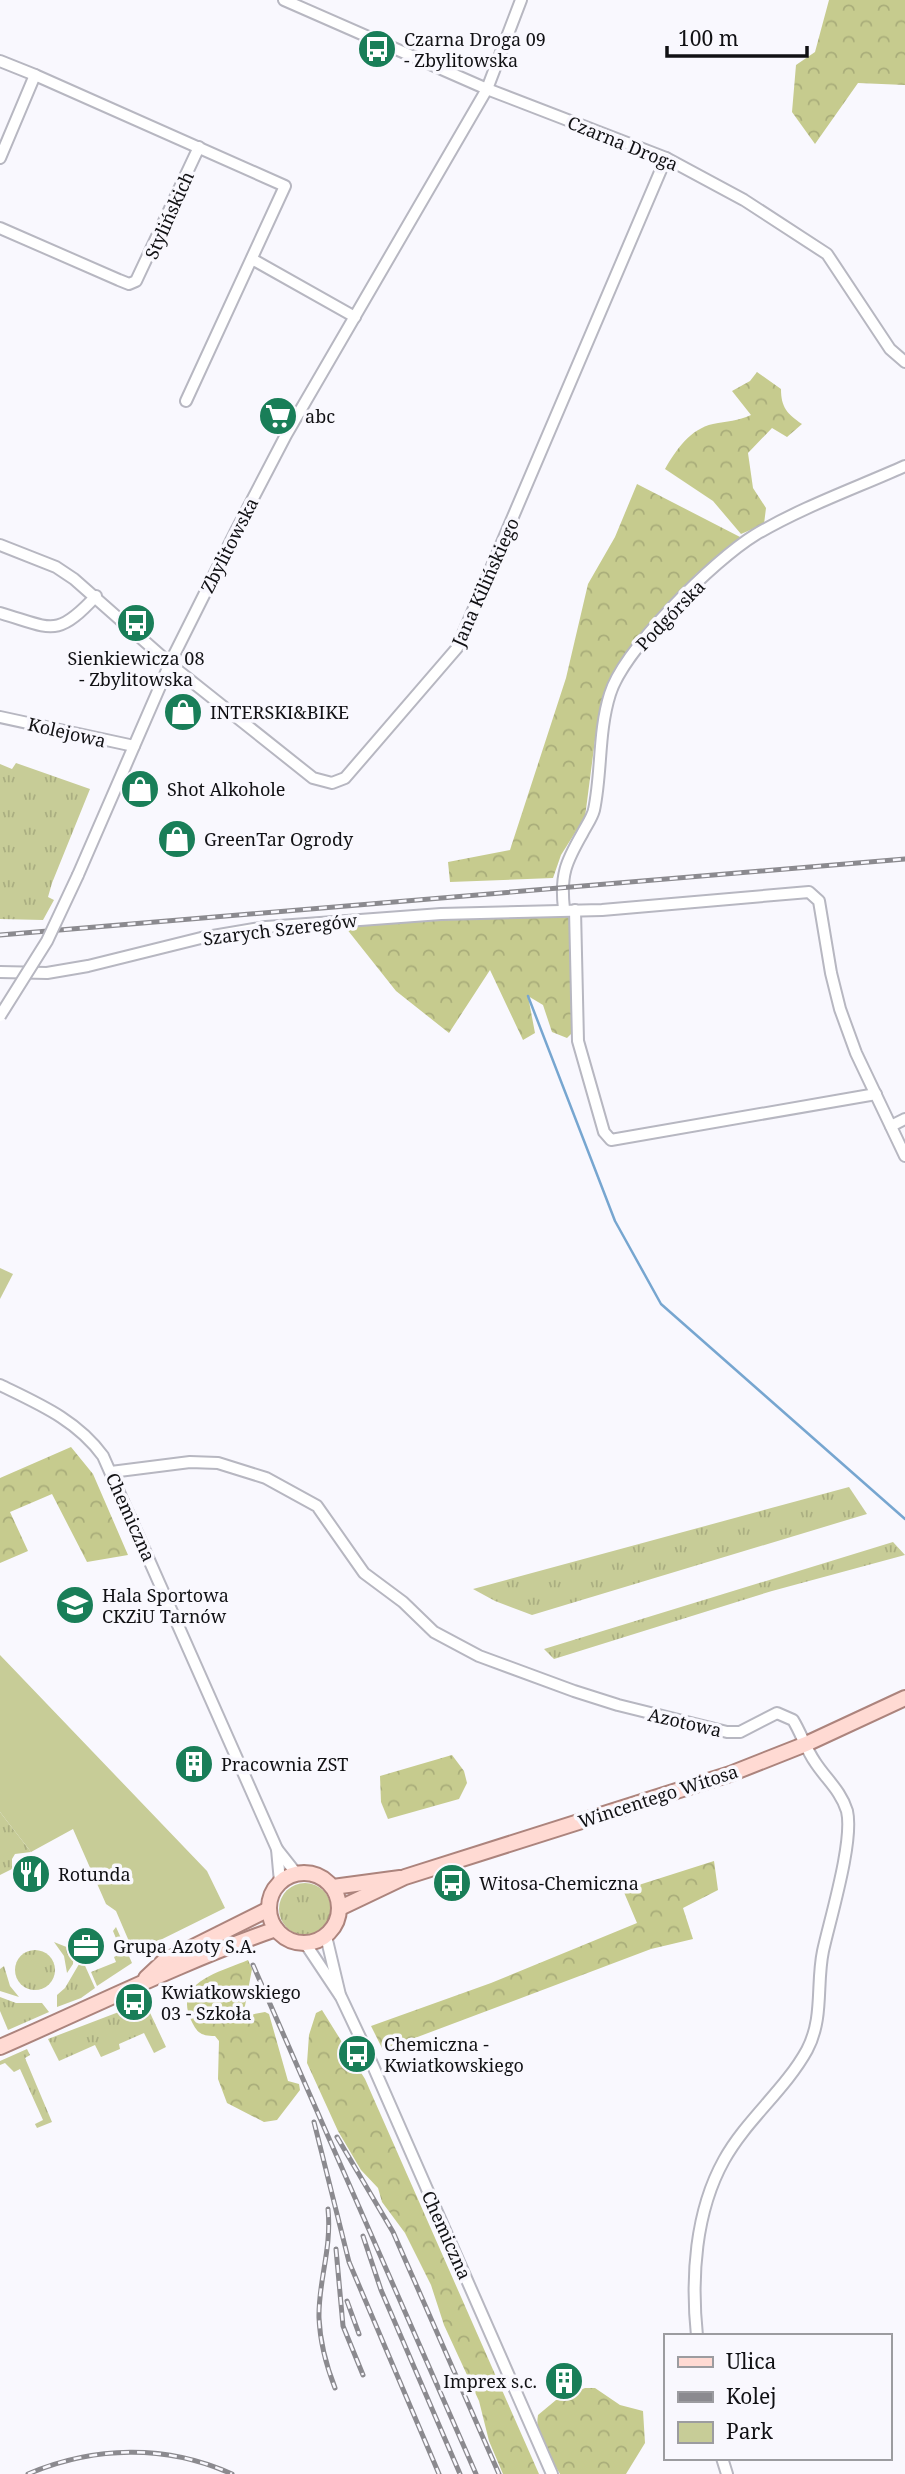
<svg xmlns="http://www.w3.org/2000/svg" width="905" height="2474" font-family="'Noto Serif',serif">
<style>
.grass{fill:url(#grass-tufts)}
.forest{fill:url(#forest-crowns)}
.park{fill:#c7cc97}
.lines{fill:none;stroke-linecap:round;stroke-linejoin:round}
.stream{stroke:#77a6d0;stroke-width:2.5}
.minor-casing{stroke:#b7b7c1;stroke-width:14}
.major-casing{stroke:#ac847d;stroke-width:18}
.minor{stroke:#fff;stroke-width:10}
.major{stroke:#ffdad3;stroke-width:14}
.rail-casing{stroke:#8b8a8f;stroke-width:5}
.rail{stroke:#f9f8fe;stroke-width:2.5;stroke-dasharray:8;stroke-linecap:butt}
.minor-bridge-casing{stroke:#b7b7c1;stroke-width:14;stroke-linecap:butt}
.minor-bridge{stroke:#fff;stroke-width:10}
.labels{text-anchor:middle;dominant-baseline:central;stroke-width:7;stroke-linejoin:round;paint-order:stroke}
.poi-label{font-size:18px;fill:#111114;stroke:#f9f8fe;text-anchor:start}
.street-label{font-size:18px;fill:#111114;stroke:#f9f8fe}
</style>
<defs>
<pattern id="grass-tufts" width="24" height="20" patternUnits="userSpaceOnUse" patternTransform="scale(1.75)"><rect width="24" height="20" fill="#c7cc97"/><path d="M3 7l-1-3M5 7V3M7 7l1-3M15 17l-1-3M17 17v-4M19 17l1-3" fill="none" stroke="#aaae81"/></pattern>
<pattern id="forest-crowns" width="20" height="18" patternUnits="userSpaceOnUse" patternTransform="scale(1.75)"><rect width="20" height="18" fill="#c6cb8e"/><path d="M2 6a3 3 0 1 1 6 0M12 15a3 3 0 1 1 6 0" fill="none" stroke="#a9ad7a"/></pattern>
</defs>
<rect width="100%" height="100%" fill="#f9f8fe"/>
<g class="grass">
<path d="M16,763L90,789L52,883L48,897L54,900L43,920L0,919V764L12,769Z"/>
<path d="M849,1487L867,1514L532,1615L495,1601L473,1589Z"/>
<path d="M893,1542L905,1555L772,1591L554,1659L544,1649Z"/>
<path d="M0,1812L31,1852L15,1854L12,1859V1869L0,1875Z"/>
<circle cx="305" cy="1909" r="26"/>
<path d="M116,1927L132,1963L97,1986L91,1972L116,1962L114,1957L122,1953L113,1931Z"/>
<path d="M54,1942L74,1950L73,1964L67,1973L64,1956Z"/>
<circle cx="35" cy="1970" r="20"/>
<path d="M82,1959L95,1988L81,1998L57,2007V1995L65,1988Z"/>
<path d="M4,1966L10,1986L19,1997L0,1991V1969Z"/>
<path d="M0,1997L16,2003H42L49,2012L8,2030L0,2011Z"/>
<path d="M145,2002L166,2047L154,2053L144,2033L119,2044L120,2049L101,2057L95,2045L59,2061L48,2039Z"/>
<path d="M27,2049L30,2055L25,2058L52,2122L37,2128L35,2124L43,2120L20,2069L14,2072L5,2063L0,2065V2061Z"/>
</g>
<g class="forest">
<path d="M829,0H905V85L858,83L815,144L792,112L796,65L815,52Z"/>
<path d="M757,372L781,389C781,407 787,414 802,424L787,437L772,428L748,453L753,488L766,508L764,524L741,534L713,501L665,469C676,450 690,429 713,424C727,421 738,421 751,415L732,391L750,381Z"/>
<path d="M637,484L742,538L696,574L629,651L609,684L595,740L585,817L561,855L553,878L450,882L448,862L510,850L566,678L588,584L615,537Z"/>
<path d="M566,915L573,923L575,1030L567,1038L552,1032L543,1005L528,996L535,1033L523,1040L490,970L449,1033L396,991L342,923Z"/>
<path d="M71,1447L93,1474L128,1555L87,1562L52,1494L10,1512L28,1551L0,1563V1478Z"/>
<path d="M452,1755L464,1771L467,1783L459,1799L388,1819L381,1802L380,1776Z"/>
<path d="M714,1861L718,1890L683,1908L693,1939L651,1949L383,2050L371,2026L491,1983L637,1923L623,1890Z"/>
<path d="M248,1960L252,1969L244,2011L249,2015L265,2012L269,2014L288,2081L299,2084L300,2090L277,2120L264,2122L227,2103L218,2079L219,2041L215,2036C201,2036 197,2033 191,2020C173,1982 220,1972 248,1960Z"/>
<path d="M322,2010L365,2079L539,2474H503L489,2441L479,2401L444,2325L431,2285L405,2233L382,2202L378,2188L361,2170L338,2131L307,2063L309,2035L316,2013Z"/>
<path d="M585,2388H595L620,2405L643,2411L645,2443L626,2474H560C550,2456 534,2436 538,2415L556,2400Z"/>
</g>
<g class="park">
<path d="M0,1268L13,1274L0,1299Z"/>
<path d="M0,1655L207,1871L225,1908L134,1953L116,1911L106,1904L73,1829L31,1852L0,1812Z"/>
</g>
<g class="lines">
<path class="stream" d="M528,996L615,1221L661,1304L905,1519"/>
<defs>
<g id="minor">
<path d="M284,0L487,89L666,158L744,200L827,254L890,349L905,362"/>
<path d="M0,61L35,75"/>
<path d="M0,158L35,75L285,186L186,401"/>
<path d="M0,228L119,280L129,284L136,281L199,147"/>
<path d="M252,259L355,317"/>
<path d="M0,545L56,567L74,579L176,669L313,778L332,783L345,778L457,648L666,158"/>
<path d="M0,613C52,628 56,639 96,596"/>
<path d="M0,717L134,746"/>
<path d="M78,875L171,661L236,531L286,435L487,89L521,0"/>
<path d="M564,909C560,875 566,862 582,834C586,826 592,818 594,810C602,772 598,732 610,694C624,649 714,560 755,535C802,507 856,488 905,466"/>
<path d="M575,910L578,1041L604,1132L611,1140L876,1094"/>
<path d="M0,972L47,973L88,966L201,938L266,927L441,914L602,910L809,892L819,901L831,973L840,1009L856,1053L905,1156"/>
<path d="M891,1126L905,1119"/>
<path d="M0,1385C39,1404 77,1420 103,1456L277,1849L296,1873"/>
<path d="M111,1472L190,1462L218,1463L266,1478L317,1506L364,1573L403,1602L434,1632L479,1656L574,1691L618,1705L727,1732H740L777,1713L793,1720C801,1733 806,1749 815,1762C826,1779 841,1791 847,1811C854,1841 830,1919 823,1951C816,1984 824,2018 807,2050C785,2090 746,2120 724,2160C695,2212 691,2278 697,2336"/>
<path d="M277,1849L280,1882"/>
<path d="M326,1936L340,1995"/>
<path d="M305,1943L341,1997L366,2050L552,2474"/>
<path d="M722,2458L727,2474"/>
</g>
<g id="major">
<circle cx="304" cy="1908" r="35"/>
<path d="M333,1887L400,1878"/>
<path d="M340,1908L405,1877L730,1774L806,1744L905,1698"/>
<path d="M146,1978L163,1962L269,1909"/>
<path d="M0,2047C92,2007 181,1962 276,1929"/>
</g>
</defs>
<use href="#minor" class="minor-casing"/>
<use href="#major" class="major-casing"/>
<use href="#minor" class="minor"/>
<use href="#major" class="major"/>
<defs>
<g id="rail">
<path d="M0,935L905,859"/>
<path d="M253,1965L476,2474"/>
<path d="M314,2122L349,2262L439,2474"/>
<path d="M337,2137L393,2232L499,2474"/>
<path d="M328,2209C332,2250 318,2281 319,2318C320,2342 326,2365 335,2388"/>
<path d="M363,2236L381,2290L460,2474"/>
<path d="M336,2249L343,2326L363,2375"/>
<path d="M347,2301L359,2334"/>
<path d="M28,2474C94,2446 166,2444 232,2474"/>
</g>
</defs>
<use href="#rail" class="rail-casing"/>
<use href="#rail" class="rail"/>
<defs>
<path id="minor-bridge" d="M0,1016L47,941L78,875"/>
</defs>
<use href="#minor-bridge" class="minor-bridge-casing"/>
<use href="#minor-bridge" class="minor-bridge"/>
</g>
<defs>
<symbol id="bus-disc" viewBox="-11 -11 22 22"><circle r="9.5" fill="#197e58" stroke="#f9f8fe"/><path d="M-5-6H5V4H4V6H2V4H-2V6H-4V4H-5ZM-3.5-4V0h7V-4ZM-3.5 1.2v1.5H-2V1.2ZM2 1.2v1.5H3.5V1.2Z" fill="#fff"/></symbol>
<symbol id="supermarket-disc" viewBox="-11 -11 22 22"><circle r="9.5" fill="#197e58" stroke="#f9f8fe"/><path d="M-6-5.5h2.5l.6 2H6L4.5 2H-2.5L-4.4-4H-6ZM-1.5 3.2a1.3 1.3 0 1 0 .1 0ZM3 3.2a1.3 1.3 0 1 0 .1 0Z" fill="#fff"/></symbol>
<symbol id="shop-disc" viewBox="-11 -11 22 22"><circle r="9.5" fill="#197e58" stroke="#f9f8fe"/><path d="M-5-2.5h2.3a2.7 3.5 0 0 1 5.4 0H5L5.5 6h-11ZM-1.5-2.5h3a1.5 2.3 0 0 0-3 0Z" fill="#fff"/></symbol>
<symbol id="school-disc" viewBox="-11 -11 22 22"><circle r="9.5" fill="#197e58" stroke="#f9f8fe"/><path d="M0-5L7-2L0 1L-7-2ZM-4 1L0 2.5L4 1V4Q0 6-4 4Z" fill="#fff"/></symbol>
<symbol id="building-disc" viewBox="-11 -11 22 22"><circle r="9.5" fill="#197e58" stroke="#f9f8fe"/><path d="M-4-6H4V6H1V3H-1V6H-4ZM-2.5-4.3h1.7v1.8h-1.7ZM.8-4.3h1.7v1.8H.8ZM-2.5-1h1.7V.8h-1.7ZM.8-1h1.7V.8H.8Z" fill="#fff"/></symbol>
<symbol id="restaurant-disc" viewBox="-11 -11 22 22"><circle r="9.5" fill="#197e58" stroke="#f9f8fe"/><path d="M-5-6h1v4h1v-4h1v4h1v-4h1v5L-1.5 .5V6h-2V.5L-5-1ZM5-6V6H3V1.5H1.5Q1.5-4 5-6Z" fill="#fff"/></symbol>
<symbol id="office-disc" viewBox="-11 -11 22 22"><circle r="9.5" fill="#197e58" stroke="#f9f8fe"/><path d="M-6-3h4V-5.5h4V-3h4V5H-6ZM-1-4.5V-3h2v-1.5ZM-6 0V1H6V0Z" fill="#fff"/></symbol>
</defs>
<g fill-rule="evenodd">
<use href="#bus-disc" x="355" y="27" width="44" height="44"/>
<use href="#supermarket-disc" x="256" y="394" width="44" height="44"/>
<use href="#bus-disc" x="114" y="601" width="44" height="44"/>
<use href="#shop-disc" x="161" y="690" width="44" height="44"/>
<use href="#shop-disc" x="118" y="767" width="44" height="44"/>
<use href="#shop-disc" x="155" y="817" width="44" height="44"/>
<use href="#school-disc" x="53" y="1583" width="44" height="44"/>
<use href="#building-disc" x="172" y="1742" width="44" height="44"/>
<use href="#restaurant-disc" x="9" y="1852" width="44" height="44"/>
<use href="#bus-disc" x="430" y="1861" width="44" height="44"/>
<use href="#office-disc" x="64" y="1924" width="44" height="44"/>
<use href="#bus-disc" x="112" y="1980" width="44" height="44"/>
<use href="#bus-disc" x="335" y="2032" width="44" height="44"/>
<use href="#building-disc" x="542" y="2359" width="44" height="44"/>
</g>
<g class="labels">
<g class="poi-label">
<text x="404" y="39">Czarna Droga 09<tspan x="404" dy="21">- Zbylitowska</tspan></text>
<text x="305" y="416">abc</text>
<text x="136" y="658" text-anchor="middle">Sienkiewicza 08<tspan x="136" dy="21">- Zbylitowska</tspan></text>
<text x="210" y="712">INTERSKI&amp;BIKE</text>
<text x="167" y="789">Shot Alkohole</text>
<text x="204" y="839">GreenTar Ogrody</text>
<text x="102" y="1595">Hala Sportowa<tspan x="102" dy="21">CKZiU Tarnów</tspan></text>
<text x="221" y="1764">Pracownia ZST</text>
<text x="58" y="1874">Rotunda</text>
<text x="479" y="1883">Witosa-Chemiczna</text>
<text x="113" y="1946">Grupa Azoty S.A.</text>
<text x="161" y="1992">Kwiatkowskiego<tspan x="161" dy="21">03 - Szkoła</tspan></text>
<text x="384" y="2044">Chemiczna -<tspan x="384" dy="21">Kwiatkowskiego</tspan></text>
<text x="537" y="2381" text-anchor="end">Imprex s.c.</text>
</g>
<g class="street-label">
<text transform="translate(623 143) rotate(22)">Czarna Droga</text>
<text transform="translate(169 215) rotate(-66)">Stylińskich</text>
<text transform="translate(229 545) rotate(-63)">Zbylitowska</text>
<text transform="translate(485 582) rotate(-66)">Jana Kilińskiego</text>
<text transform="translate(670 615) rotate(-46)">Podgórska</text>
<text transform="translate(67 732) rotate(13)">Kolejowa</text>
<text transform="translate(280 929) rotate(-7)">Szarych Szeregów</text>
<text transform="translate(131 1517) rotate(66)">Chemiczna</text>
<text transform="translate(685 1722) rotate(13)">Azotowa</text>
<text transform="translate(658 1796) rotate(-18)">Wincentego Witosa</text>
<text transform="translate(447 2235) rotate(66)">Chemiczna</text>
</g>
</g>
<rect x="664" y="2334" width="228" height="126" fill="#f9f8fe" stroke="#9c9ca0" stroke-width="2"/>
<rect x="678" y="2357" width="35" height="10" fill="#ffdad3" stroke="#9c9ca0" stroke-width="2"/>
<text x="726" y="2369" font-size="21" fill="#111114">Ulica</text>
<rect x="678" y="2392" width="35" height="10" fill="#8b8a8f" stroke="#9c9ca0" stroke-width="2"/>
<text x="726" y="2404" font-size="21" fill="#111114">Kolej</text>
<rect x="678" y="2422" width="35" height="21" fill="#c7cc97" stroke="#9c9ca0" stroke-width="2"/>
<text x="726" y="2439" font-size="21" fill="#111114">Park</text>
<path d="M667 46v10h140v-10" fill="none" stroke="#111114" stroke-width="3.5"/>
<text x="678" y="46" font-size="21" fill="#111114" stroke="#f9f8fe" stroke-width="5" paint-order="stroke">100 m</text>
</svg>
